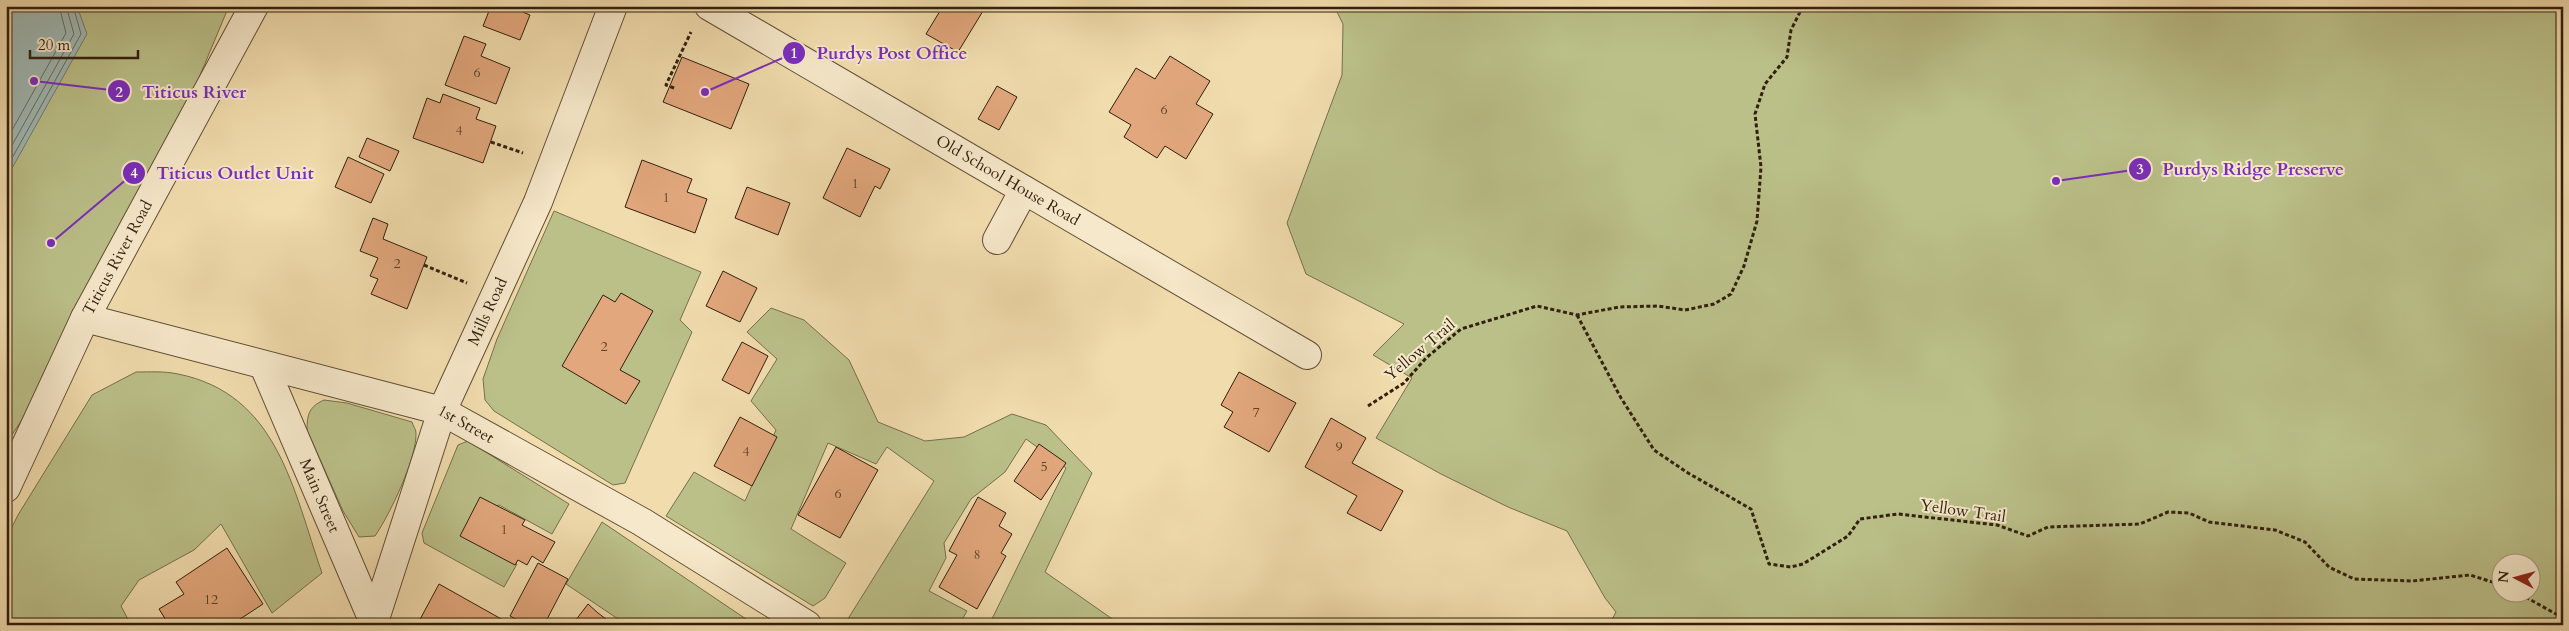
<svg xmlns="http://www.w3.org/2000/svg" width="2569" height="631" font-family="Cardo,serif">
<style>
.green{fill:#bbc089;stroke:#76704b;fill-rule:evenodd}
.water{fill:#9fb9b5;stroke:#737b72}
.lines{fill:none;stroke-linecap:round;stroke-linejoin:round}
.shore{stroke:#686c61;stroke-width:1}
.building{fill:#e2a77c;stroke:#311f0d}
.minor-casing{stroke:#614e35;stroke-width:30}
.path{stroke:#311f0d;stroke-width:3;stroke-dasharray:4 2.5;stroke-linecap:butt}
.minor{stroke:#f6e8ca;stroke-width:28}
.labels{text-anchor:middle;dominant-baseline:central;stroke-width:4;stroke-linejoin:round;paint-order:stroke}
.number-label{font-size:14px;fill:#5d4129}
.street-label{font-size:16px;fill:#311f0d;stroke:#f6e8ca}
.leader{fill:none;stroke:#7b2cbf;stroke-width:2}
.callout-dot{fill:#7b2cbf;stroke:#f6e8ca;stroke-width:2}
.mark-label{font-size:15px;text-anchor:middle;font-weight:bold;fill:#fff}
.callout-label{font-size:18px;text-anchor:middle;font-weight:bold;fill:#7b2cbf;stroke:#f6e8ca;stroke-width:4;stroke-linejoin:round;paint-order:stroke}
</style>
<rect width="100%" height="100%" fill="#f1dcad"/>
<filter id="stains"><feTurbulence type="fractalNoise" baseFrequency=".004" numOctaves="4"/><feColorMatrix values="0 0 0 0 .2 0 0 0 0 .09 0 0 0 0 .02 0 0 0 .5 -.17"/></filter>
<radialGradient id="worn" r=".72"><stop offset=".6" stop-color="#630" stop-opacity="0"/><stop offset="1" stop-color="#630" stop-opacity=".3"/></radialGradient>
<g class="green">
<path d="M6,6H229L175,135L58,348L25,415L6,444Z"/>
<path d="M1334,6H2563V625H1609L1616,612L1605,598L1567,531L1508,507L1441,474L1376,438L1412,378L1373,355L1404,324L1306,274L1287,223L1342,75L1343,24ZM2502,564H2532V594H2502Z"/>
<path d="M554,211L701,272L680,320L692,332L625,483L613,485L494,411L485,400L483,379L497,339Z"/>
<path d="M771,308L804,320L849,360L878,422L925,441L964,437L1012,414L1046,425L1092,473L1045,572L1121,625H989L1066,468L1026,439L1005,472L971,499L944,543L946,558L929,591L967,611L959,625H851L846,622L934,481L887,447L876,464L828,443L791,529L846,563L825,598L813,606L666,516L694,472L745,501L776,430L751,401L777,359L747,332Z"/>
<path d="M136,372C149,372 165,371 178,374C278,394 293,490 322,573L272,613L221,524L194,550L139,580L121,606L131,625H6V539L18,515L92,395Z"/>
<path d="M324,400L347,403L412,422C413,426 416,429 416,433C417,458 389,516 375,536L359,537L343,511L307,430C307,414 309,407 324,400Z"/>
<path d="M468,441L569,504L552,534L499,505L473,514L470,541L517,564L504,587L424,543L422,533L458,445Z"/>
<path d="M602,522L749,621L747,625H627L566,584Z"/>
</g>
<path class="water" d="M7,6H77L87,34L6,179Z"/>
<g class="lines">
<g class="shore">
<path d="M6,141L66,33L59,6"/>
<path d="M6,156L74,34L66,6"/>
<path d="M6,169L81,34L73,6"/>
</g>
</g>
<g class="building">
<path d="M491,6H508L530,15L520,40L483,26Z"/>
<path d="M943,6H986L958,52L926,34Z"/>
<path d="M464,36L486,44L481,56L510,68L496,104L445,85Z"/>
<path d="M1170,56L1210,81L1196,104L1213,114L1186,159L1165,146L1157,158L1124,137L1131,125L1109,112L1136,68L1155,79Z"/>
<path d="M682,57L749,84L731,129L663,102Z"/>
<path d="M997,86L1017,97L999,130L978,119Z"/>
<path d="M443,94L480,108L476,119L496,126L483,163L413,138L427,98L440,103Z"/>
<path d="M367,138L399,151L390,171L359,157Z"/>
<path d="M847,148L890,169L880,189L875,186L860,217L823,198Z"/>
<path d="M348,157L384,174L371,203L335,187Z"/>
<path d="M642,160L692,179L687,192L707,199L695,233L625,207Z"/>
<path d="M747,187L790,203L778,235L735,218Z"/>
<path d="M373,218L388,224L383,239L427,257L407,309L371,294L378,279L370,276L378,258L360,251Z"/>
<path d="M723,271L757,288L740,322L706,306Z"/>
<path d="M621,293L653,311L620,370L640,381L626,404L562,366L603,295L615,302Z"/>
<path d="M742,342L768,356L749,394L722,380Z"/>
<path d="M1239,372L1296,403L1269,452L1224,427L1233,412L1221,405Z"/>
<path d="M740,417L777,437L752,486L714,466Z"/>
<path d="M1331,418L1366,438L1352,463L1403,491L1381,531L1347,513L1357,496L1305,467Z"/>
<path d="M1039,444L1066,463L1041,500L1014,481Z"/>
<path d="M836,447L878,470L840,538L798,515Z"/>
<path d="M480,497L525,520L522,525L555,542L543,563L532,556L527,565L518,560L515,565L460,536Z"/>
<path d="M978,497L1006,513L999,526L1012,534L1001,553L1006,556L977,609L939,587L957,555L949,551Z"/>
<path d="M227,548L263,604L231,625H169L159,609L184,594L176,582Z"/>
<path d="M538,563L568,579L544,625H526L510,616Z"/>
<path d="M439,584L512,625H417Z"/>
<path d="M588,604L598,613L614,625H572Z"/>
</g>
<g class="lines">
<defs>
<g id="minor">
<path id="s1" d="M709,6L1307,355"/>
<path d="M997,240L1024,190"/>
<path id="s2" d="M85,318L442,411L642,522L807,625"/>
<path id="s3" d="M264,366L375,625"/>
<path id="s4" d="M6,488L85,318L254,6"/>
<path id="s5" d="M374,622L442,411L538,202L613,6"/>
</g>
</defs>
<use href="#minor" class="minor-casing"/>
<g class="path">
<path d="M674,88L666,85L691,32"/>
<path d="M491,142L523,153"/>
<path d="M424,265L467,283"/>
<path d="M1577,315L1621,398L1654,450L1688,473L1751,509L1769,564L1791,567L1803,564L1848,536L1860,519L1898,514L1997,525L2028,536L2048,527L2140,524L2168,512L2189,513L2209,522L2275,530L2305,542L2329,567L2354,579L2412,581L2470,575L2502,585"/>
<path d="M1368,406L1404,383L1426,358L1461,329L1537,306L1577,315L1619,307L1658,306L1685,310L1714,304L1731,294L1744,266L1757,221L1761,167L1755,114L1765,84L1787,57L1791,30L1803,6"/>
<path d="M2520,594L2556,614H2563"/>
</g>
<use href="#minor" class="minor"/>
</g>
<g class="labels">
<g class="number-label">
<text x="477" y="72">6</text>
<text x="1164" y="109">6</text>
<text x="459" y="130">4</text>
<text x="855" y="183">1</text>
<text x="666" y="197">1</text>
<text x="397" y="263">2</text>
<text x="604" y="346">2</text>
<text x="1256" y="412">7</text>
<text x="1339" y="446">9</text>
<text x="746" y="451">4</text>
<text x="1044" y="466">5</text>
<text x="838" y="493">6</text>
<text x="504" y="529">1</text>
<text x="977" y="554">8</text>
<text x="211" y="599">12</text>
</g>
<g class="street-label">
<text stroke="none"><textPath href="#s1" startOffset="346">Old School House Road</textPath></text>
<text stroke="none"><textPath href="#s4" startOffset="256">Titicus River Road</textPath></text>
<text stroke="none"><textPath href="#s5" startOffset="331">Mills Road</textPath></text>
<text transform="translate(1420 350) rotate(-40)">Yellow Trail</text>
<text stroke="none"><textPath href="#s2" startOffset="396">1st Street</textPath></text>
<text stroke="none"><textPath href="#s3" startOffset="141">Main Street</textPath></text>
<text transform="translate(1963 511) rotate(8)">Yellow Trail</text>
</g>
</g>
<path class="leader" d="M705 92L794 53M34 81L119 91M2056 181L2140 169M51 243L134 173"/>
<g class="callout-dot">
<circle cx="705" cy="92" r="5"/>
<circle cx="34" cy="81" r="5"/>
<circle cx="2056" cy="181" r="5"/>
<circle cx="51" cy="243" r="5"/>
<circle cx="794" cy="53" r="12"/>
<circle cx="119" cy="91" r="12"/>
<circle cx="2140" cy="169" r="12"/>
<circle cx="134" cy="173" r="12"/>
</g>
<g class="mark-label">
<text x="794" y="58">1</text>
<text x="119" y="97">2</text>
<text x="2140" y="174">3</text>
<text x="134" y="178">4</text>
</g>
<g class="callout-label">
<text x="892" y="59">Purdys Post Office</text>
<text x="194" y="98">Titicus River</text>
<text x="2253" y="175">Purdys Ridge Preserve</text>
<text x="235" y="179">Titicus Outlet Unit</text>
</g>
<rect width="2569" height="631" fill="none" stroke="#f1dcad" stroke-width="25"/>
<rect x="8" y="8" width="2554" height="616" fill="none" stroke="#311f0d" stroke-width="2.5"/>
<rect x="12" y="12" width="2544" height="606" fill="none" stroke="#311f0d"/>
<g transform="translate(2516 578) rotate(276)"><circle r="24" fill="#f6e8ca" stroke="#a7987e"/>
<path d="M0-4L9 19L0 12L-9 19Z" fill="#8f2418"/>
<text y="-8" font-size="14" font-weight="bold" text-anchor="middle" fill="#311f0d">N</text>
</g>
<path d="M30 50v8h108v-8" fill="none" stroke="#311f0d" stroke-width="2.5"/>
<text x="38" y="50" font-size="15" fill="#311f0d" stroke="#f6e8ca" stroke-width="4" paint-order="stroke">20 m</text>
<rect width="100%" height="100%" filter="url(#stains)"/>
<rect width="100%" height="100%" fill="url(#worn)"/>
</svg>
